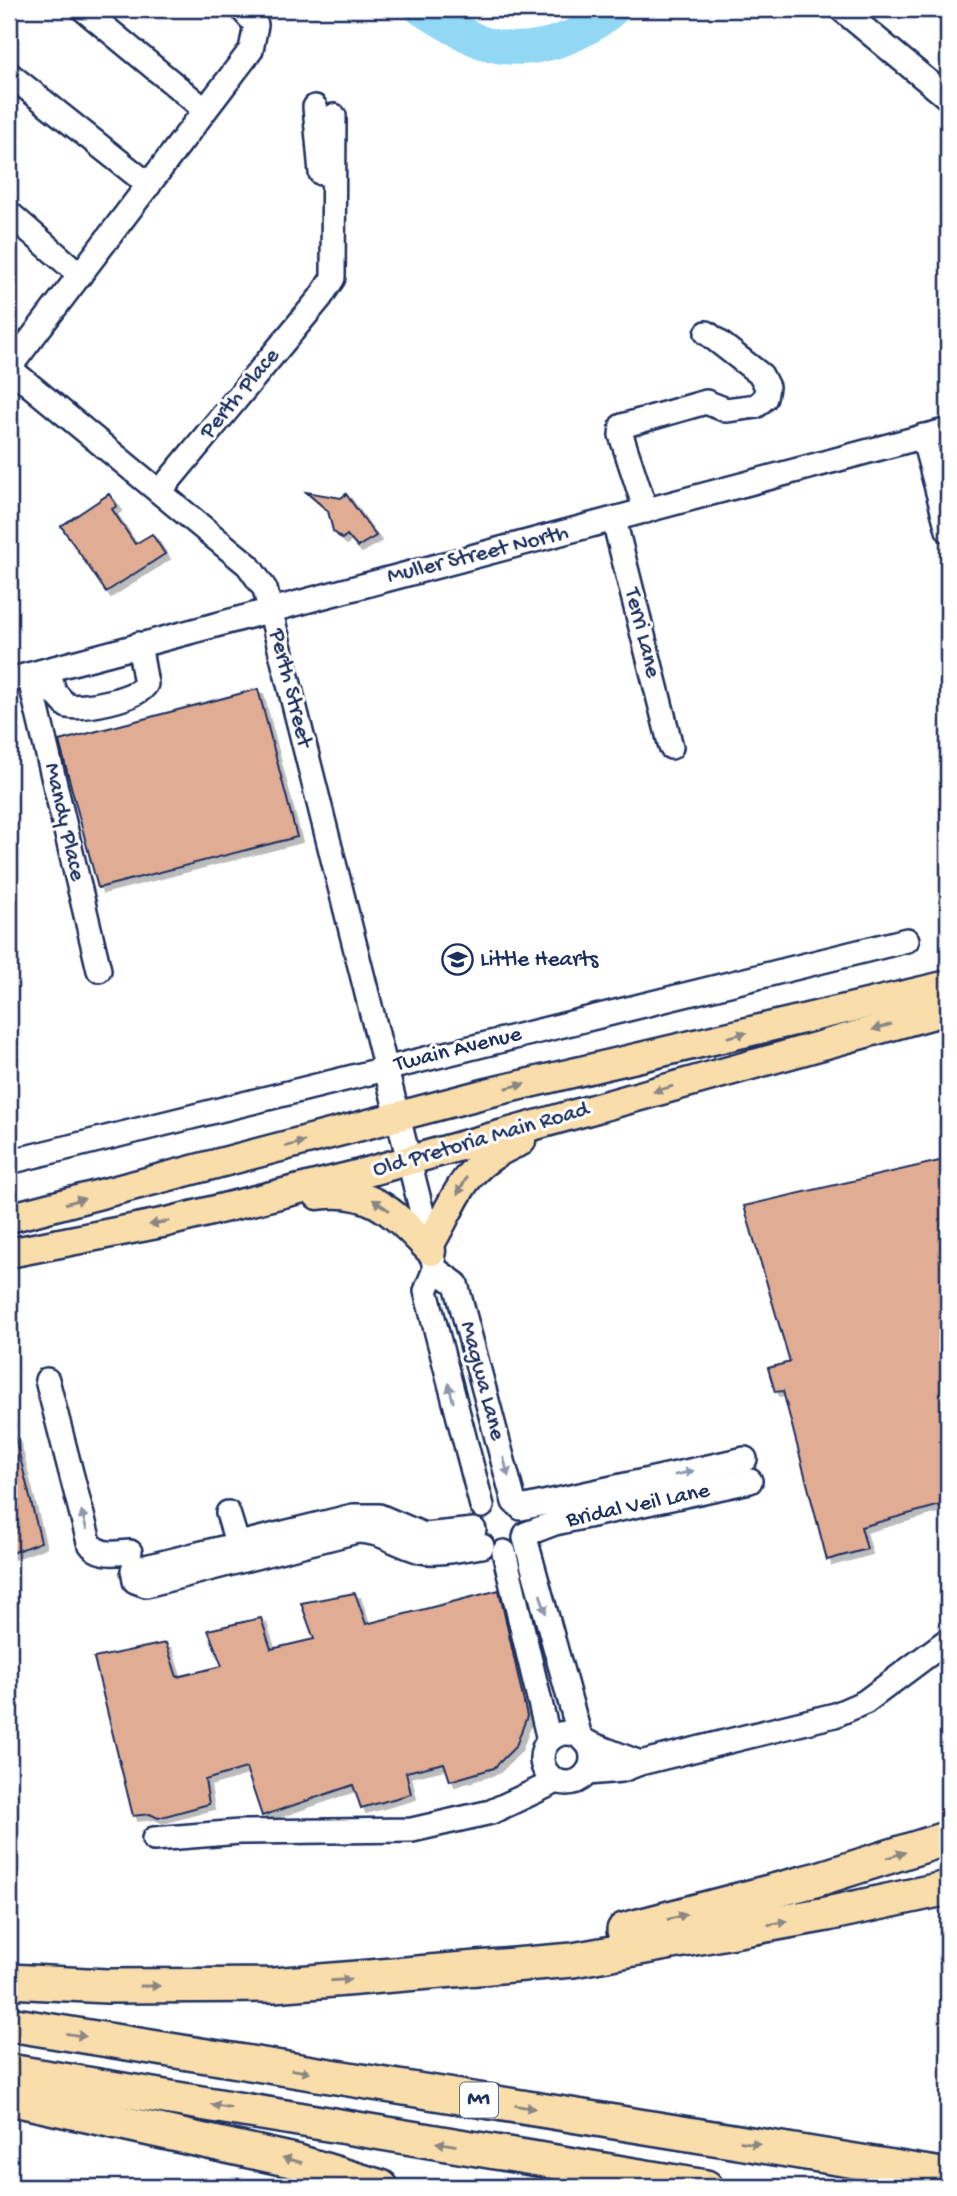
<svg xmlns="http://www.w3.org/2000/svg" width="957" height="2196" font-family="'Gochi Hand',sans-serif">
<style>
.lines{fill:none;stroke-linecap:round;stroke-linejoin:round}
.river{stroke:#92d8f4;stroke-width:33}
.building{fill:#e0ad94;stroke:#1b2f5e;stroke-width:2;filter:url(#shadow)}
.minor-casing{stroke:#1b2f5e;stroke-width:28}
.major-casing{stroke:#1b2f5e;stroke-width:33}
.highway-casing{stroke:#1b2f5e;stroke-width:38}
.minor{stroke:#fff;stroke-width:23}
.major{stroke:#f9ddab;stroke-width:28}
.highway{stroke:#f9ddab;stroke-width:33}
.oneway{fill:#8a8684}
.oneway2{fill:#8d97ae}
.labels{text-anchor:middle;dominant-baseline:central;stroke-width:6;stroke-linejoin:round;paint-order:stroke}
.shield{fill:#fff;stroke:#5f6d8e;stroke-width:2}
.shield-label{font-size:21px;font-weight:bold;fill:#1b2f5e}
.street-label{font-size:23px;fill:#1b2f5e;stroke:#fff}
.poi-label{font-size:23px;fill:#1b2f5e;stroke:#fff;text-anchor:start}
</style>
<defs>
<filter id="shadow"><feDropShadow dx="5" dy="5" stdDeviation="0" flood-color="#0004"/></filter>
</defs>
<rect width="100%" height="100%" fill="#fff"/>
<filter id="ink" filterUnits="userSpaceOnUse"><feTurbulence type="fractalNoise" baseFrequency=".0143" numOctaves="2"/><feDisplacementMap in="SourceGraphic" scale="14" xChannelSelector="R" yChannelSelector="G"/><feConvolveMatrix kernelMatrix="1 2 1 2 8 2 1 2 1" color-interpolation-filters="sRGB"/></filter>
<g filter="url(#ink)">
<g class="lines">
<path class="river" d="M421,9C441,20 462,35 484,43C529,58 580,39 614,9"/>
</g>
<g class="building">
<path d="M306,492L341,498L346,494L376,536L357,547L347,535L342,539L333,531L328,511Z"/>
<path d="M109,494L117,506L112,509L135,544L152,534L165,554L106,592L61,526Z"/>
<path d="M258,689L297,837L98,888L59,741Z"/>
<path d="M948,1159V1503L861,1527L867,1549L827,1560L783,1391L775,1392L768,1368L790,1362L744,1206Z"/>
<path d="M14,1433L41,1542L9,1554V1434Z"/>
<path d="M499,1590L527,1716L516,1746L494,1768L450,1781L444,1763L406,1772L411,1794L361,1808L353,1785L262,1816L246,1768L205,1780L209,1804L158,1818L150,1814L133,1816L94,1658L166,1643L177,1677L222,1666L208,1630L261,1618L271,1649L314,1639L301,1603L355,1593L366,1624Z"/>
</g>
<g class="lines">
<defs>
<g id="minor">
<path d="M83,9L204,109"/>
<path d="M841,9L948,98"/>
<path d="M9,74L149,185"/>
<path d="M315,107L321,173"/>
<path d="M9,213L80,275"/>
<path d="M9,368L248,565L265,589L430,1244L435,1269L426,1291L482,1506"/>
<path d="M9,368L251,50L256,25L242,9"/>
<path d="M923,436L948,530"/>
<path d="M161,490L320,298L333,278L334,116"/>
<path d="M646,511L621,435L622,426L706,402L726,410L756,406L765,398L767,387L761,375L707,333"/>
<path d="M614,520L671,747"/>
<path d="M47,670L55,693L67,706C85,709 138,699 146,684L139,644"/>
<path d="M29,675L99,970"/>
<path d="M9,680L948,430"/>
<path d="M9,1162L907,940"/>
<path d="M435,1269L456,1284L514,1502"/>
<path d="M47,1380L89,1542C98,1557 115,1553 130,1552"/>
<path d="M521,1508L745,1459"/>
<path d="M228,1513L242,1559"/>
<path d="M474,1530L424,1535L379,1516H353L133,1570L135,1581L146,1585L357,1531C382,1531 397,1545 421,1551C440,1555 463,1548 482,1546"/>
<path d="M526,1534L555,1523L750,1481"/>
<path d="M525,1538L580,1737"/>
<path d="M504,1552L549,1740"/>
<circle cx="567" cy="1758" r="25"/>
<path d="M586,1742L640,1763"/>
<path d="M587,1773L622,1770L640,1763L835,1715L865,1702L948,1640"/>
<path d="M154,1839L240,1832L412,1830L491,1812L557,1781"/>
</g>
<g id="major">
<path d="M318,1195C373,1187 395,1215 431,1251"/>
<path d="M9,1218L487,1093L948,985"/>
<path d="M430,1244C459,1194 462,1165 521,1141"/>
<path d="M9,1253L167,1222L360,1174L948,1010"/>
</g>
<g id="highway">
<path d="M624,1930L815,1880L948,1838"/>
<path d="M9,1981L107,1986L273,1985L573,1960L827,1914L948,1888"/>
<path d="M9,2024L948,2176"/>
<path d="M9,2071L706,2187"/>
<path d="M9,2098L295,2161L381,2187"/>
</g>
</defs>
<use href="#minor" class="minor-casing"/>
<use href="#major" class="major-casing"/>
<use href="#highway" class="highway-casing"/>
<use href="#minor" class="minor"/>
<use href="#major" class="major"/>
<use href="#highway" class="highway"/>
</g>
<defs><path id="oneway-solid" d="M-6-.8H1V-3.2L6.5 0L1 3.2V.8H-6Z" transform="scale(1.75)"/></defs>
<g class="oneway">
<use href="#oneway-solid" transform="translate(882 1027) rotate(164)"/>
<use href="#oneway-solid" transform="translate(737 1035) rotate(-13)"/>
<use href="#oneway-solid" transform="translate(515 1086) rotate(-13)"/>
<use href="#oneway-solid" transform="translate(663 1089) rotate(164)"/>
<use href="#oneway-solid" transform="translate(295 1144) rotate(-15)"/>
<use href="#oneway-solid" transform="translate(462 1186) rotate(118)"/>
<use href="#oneway-solid" transform="translate(75 1201) rotate(-15)"/>
<use href="#oneway-solid" transform="translate(381 1205) rotate(-147)"/>
<use href="#oneway-solid" transform="translate(159 1223) rotate(168)"/>
<use href="#oneway-solid" transform="translate(896 1855) rotate(-17)"/>
<use href="#oneway-solid" transform="translate(677 1917) rotate(-15)"/>
<use href="#oneway-solid" transform="translate(778 1923) rotate(-10)"/>
<use href="#oneway-solid" transform="translate(341 1980) rotate(-4)"/>
<use href="#oneway-solid" transform="translate(150 1986)"/>
<use href="#oneway-solid" transform="translate(76 2035) rotate(9)"/>
<use href="#oneway-solid" transform="translate(301 2071) rotate(9)"/>
<use href="#oneway-solid" transform="translate(221 2106) rotate(-171)"/>
<use href="#oneway-solid" transform="translate(525 2107) rotate(9)"/>
<use href="#oneway-solid" transform="translate(750 2143) rotate(9)"/>
<use href="#oneway-solid" transform="translate(446 2144) rotate(-171)"/>
<use href="#oneway-solid" transform="translate(292 2160) rotate(-166)"/>
</g>
<g class="oneway2">
<use href="#oneway-solid" transform="translate(451 1393) rotate(-104)"/>
<use href="#oneway-solid" transform="translate(506 1467) rotate(76)"/>
<use href="#oneway-solid" transform="translate(684 1473) rotate(-13)"/>
<use href="#oneway-solid" transform="translate(84 1520) rotate(-105)"/>
<use href="#oneway-solid" transform="translate(543 1604) rotate(74)"/>
</g>
</g>
<defs>
<symbol id="school-ring" viewBox="-11 -11 22 22"><circle r="9.5" fill="#fff" stroke="#1b2f5e" stroke-width="1.5"/><path d="M0-5L7-2L0 1L-7-2ZM-4 1L0 2.5L4 1V4Q0 6-4 4Z" fill="#1b2f5e"/></symbol>
</defs>
<g fill-rule="evenodd">
<use href="#school-ring" x="440" y="942" width="35" height="35"/>
</g>
<g class="labels">
<rect class="shield" x="460" y="2082.5" width="38" height="35" rx="5"/>
<g class="shield-label">
<text x="479" y="2100">M1</text>
</g>
<g class="street-label">
<text transform="translate(240 394) rotate(-50)">Perth Place</text>
<text transform="translate(478 555) rotate(-14)">Muller Street North</text>
<text transform="translate(642 633) rotate(76)">Terri Lane</text>
<text transform="translate(290 688) rotate(76)">Perth Street</text>
<text transform="translate(64 822) rotate(77)">Mandy Place</text>
<text transform="translate(458 1050) rotate(-14)">Twain Avenue</text>
<text transform="translate(481 1140) rotate(-16)">Old Pretoria Main Road</text>
<text transform="translate(482 1381) rotate(75)">Magwa Lane</text>
<text transform="translate(638 1506) rotate(-12)">Bridal Veil Lane</text>
</g>
<g class="poi-label">
<text x="480" y="960">Little Hearts</text>
</g>
</g>
<rect width="957" height="2196" fill="none" stroke="#fff" stroke-width="35"/>
<rect x="18" y="18" width="922" height="2161" fill="none" stroke="#1b2f5e" stroke-width="2.5" filter="url(#ink)"/>
</svg>
